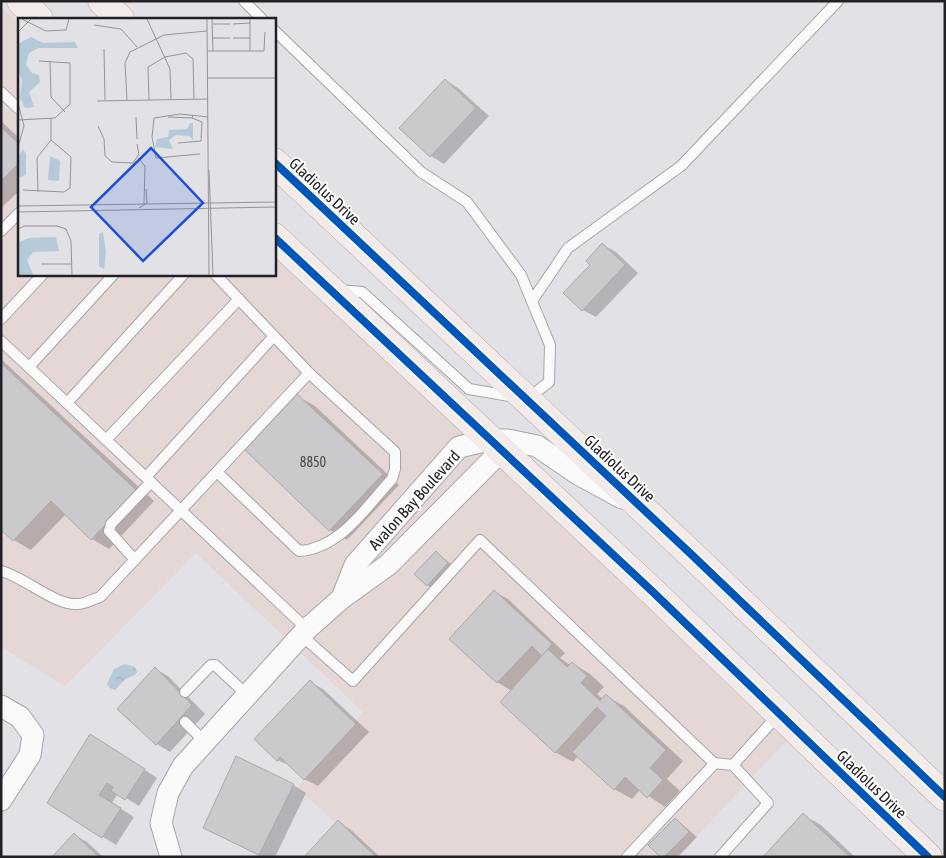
<svg xmlns="http://www.w3.org/2000/svg" width="946" height="858" font-family="'Asap Condensed',sans-serif">
<style>
.commercial{fill:#e5d7d6}
.water{fill:url(#water-ripples)}
.shadow{fill:#0003}
.building{fill:#cac9cc;stroke:#aaa9ac}
.lines{fill:none;stroke-linecap:round;stroke-linejoin:round}
.lane-casing{stroke:#a5a5a9;stroke-width:12}
.street-casing{stroke:#a5a5a9;stroke-width:23}
.primary-casing{stroke:#b7acaa;stroke-width:29}
.lane{stroke:#fafafb;stroke-width:10}
.street{stroke:#fafafb;stroke-width:21}
.primary{stroke:#f2ebe9;stroke-width:28}
.cycleway-casing{stroke:#fff;stroke-width:11}
.cycleway{stroke:#0057b8;stroke-width:8}
.labels{text-anchor:middle;dominant-baseline:central;stroke-width:4;stroke-linejoin:round;paint-order:stroke}
.number-label{font-size:14px;fill:#4c4c50}
.street-label{font-size:16px;fill:#212125;stroke:#fff}
.inset-road{fill:none;stroke:#949499;stroke-width:1}
.view{fill:#1d4ed8;fill-opacity:0.15;stroke:#1d4ed8;stroke-width:2.5}
.inset-edge{fill:none;stroke:#212125;stroke-width:2.5}
</style>
<defs>
<pattern id="water-ripples" width="26" height="14" patternUnits="userSpaceOnUse" patternTransform="scale(1.25)"><rect width="26" height="14" fill="#b6c9d8"/><path d="M2 4q2-2 4 0t4 0M15 11q2-2 4 0t4 0" fill="none" stroke="#9cacb9"/></pattern>
</defs>
<rect width="100%" height="100%" fill="#e1e1e6"/>
<path class="commercial" d="M1,7L19,23V274H274V255L381,353L789,739L776,752L774,751L775,753L677,857H374L297,788L363,712L196,553L65,686L1,647Z"/>
<path class="water" d="M125,664L135,667L137,672L135,675L125,679L115,690L110,688L107,684L114,669Z"/>
<g class="shadow">
<path d="M445,80L458,88L489,116L444,164L431,156L401,128Z"/>
<path d="M1,121L19,138V191L1,208Z"/>
<path d="M603,245L616,252L638,273L596,317L583,310L591,265Z"/>
<path d="M1,359L154,501L109,549L92,539L66,514L31,550L14,540L1,529Z"/>
<path d="M297,396L315,406L399,485L347,540L330,530Z"/>
<path d="M436,552L456,568L436,590L427,585Z"/>
<path d="M495,592L508,599L565,653L560,658L570,665L572,663L590,674L604,687L597,694L603,699L606,696L624,706L683,761L667,779L680,791L665,807L640,790L632,799L614,789L578,756L573,762L555,752L512,691L497,682Z"/>
<path d="M156,669L169,677L205,714L170,752L157,744Z"/>
<path d="M310,682L323,689L369,732L318,786L304,779L291,766L277,760Z"/>
<path d="M104,744L157,778L139,806L118,793L112,803L134,817L116,845L49,803Z"/>
<path d="M293,785L306,793L275,857H262L218,835Z"/>
<path d="M803,815L821,825L855,857H765Z"/>
<path d="M676,819L697,837L678,857H662Z"/>
<path d="M338,822L351,830L380,857H306Z"/>
<path d="M74,835L87,842L103,857H53Z"/>
</g>
<g class="building">
<path d="M445,79L476,108L430,157L399,128Z"/>
<path d="M1,127L19,144V163L1,181Z"/>
<path d="M602,243L625,265L582,311L563,293L590,265L586,261Z"/>
<path d="M1,363L137,491L91,540L51,501L13,541L1,530Z"/>
<path d="M297,394L383,474L329,531L245,450Z"/>
<path d="M436,551L448,563L427,586L414,574Z"/>
<path d="M494,590L552,644L542,656L532,646L497,683L449,639Z"/>
<path d="M548,649L567,667L572,662L587,676L581,683L600,701L606,694L666,750L650,768L663,780L647,798L625,777L614,790L572,752L606,716L597,707L555,753L500,702Z"/>
<path d="M155,667L192,705L156,745L117,709Z"/>
<path d="M310,680L356,724L304,780L280,757L277,761L254,739Z"/>
<path d="M90,734L145,769L125,800L111,791L113,787L107,783L99,795L121,808L102,838L47,803Z"/>
<path d="M236,756L294,784L259,855L203,828Z"/>
<path d="M803,813L850,857H763Z"/>
<path d="M675,818L689,832L664,857H660L648,845Z"/>
<path d="M338,820L376,857H304Z"/>
<path d="M74,833L99,857H52Z"/>
</g>
<g class="lines">
<defs>
<g id="lane">
<path d="M244,1L262,19"/>
<path d="M274,30L421,172L467,202L521,275L550,345L549,382L527,399L469,389L362,292L340,290"/>
<path d="M1,92L19,109"/>
<path d="M1,231L19,213"/>
<path d="M532,301L568,248L681,166L838,1"/>
<path d="M1,319L43,274"/>
<path d="M1,341L307,629"/>
<path d="M29,367L114,274"/>
<path d="M67,403L184,274"/>
<path d="M106,440L239,299"/>
<path d="M218,473L299,551C340,549 366,507 392,479L395,469V452L309,373"/>
<path d="M146,477L274,336"/>
<path d="M135,560L109,531L111,524L151,482"/>
<path d="M1,571C25,577 55,606 78,604C85,604 93,599 100,597L309,373L215,274"/>
<path d="M301,635L353,681L480,540L714,763L733,765"/>
<path d="M185,692L211,665H215L247,695"/>
<path d="M185,722L205,742"/>
<path d="M627,857L715,763"/>
<path d="M720,857L768,803L733,765L778,715"/>
</g>
<g id="street">
<path d="M342,598L355,565L459,447L489,440H508L537,446L578,474L622,498"/>
<path d="M1,706L20,717L33,735L30,755L1,800"/>
<path d="M171,857L161,823L168,793L183,766L307,629L342,598L388,565L501,451"/>
</g>
<g id="primary">
<path d="M21,1L39,19"/>
<path d="M102,1L120,19"/>
<path d="M274,162L693,556L945,797"/>
<path d="M274,237L654,593L928,857"/>
</g>
</defs>
<use href="#lane" class="lane-casing"/>
<use href="#street" class="street-casing"/>
<use href="#primary" class="primary-casing"/>
<use href="#lane" class="lane"/>
<use href="#street" class="street"/>
<use href="#primary" class="primary"/>
<defs>
<g id="cycleway">
<path d="M274,162L693,556L945,797"/>
<path d="M274,237L654,593L928,857"/>
</g>
</defs>
<use href="#cycleway" class="cycleway-casing"/>
<use href="#cycleway" class="cycleway"/>
</g>
<g class="labels">
<g class="number-label">
<text x="313" y="462">8850</text>
</g>
<g class="street-label">
<text transform="translate(325 191) rotate(43)">Gladiolus Drive</text>
<text transform="translate(620 468) rotate(43)">Gladiolus Drive</text>
<text transform="translate(414 500) rotate(-48)">Avalon Bay Boulevard</text>
<text transform="translate(872 784) rotate(44)">Gladiolus Drive</text>
</g>
</g>
<g transform="translate(18 18)">
<rect width="258" height="258" fill="#e1e1e6"/>
<path d="M13,19L25,25L57,24L60,30H20L11,35L8,47L14,55L21,57L22,64L11,74L16,89L7,90L2,80L4,63L0,51V26ZM172,105H175V122L171,118L158,117L151,122L155,131L137,129L139,121L150,119L151,112L169,111ZM5,131L8,136V157L0,160V139ZM32,138L42,143L41,163L30,162ZM85,214L88,235L86,251L81,248V216ZM38,219L41,233L15,234L9,242L15,257H0V225L11,220Z" fill="#b6c9d8"/>
<path class="inset-road" d="M4,1L28,13L48,12L51,1M129,1L152,51L153,81M189,1L191,257M194,1L195,33M195,6H212M215,6L232,5M76,7L103,11L119,29M0,14L13,1M195,20H212M215,20H232M86,31L87,82M189,33H246L247,14M232,33V1M32,43L33,79L47,94M190,60H258M109,82L107,45L112,34L146,17L189,13M131,82L130,49L147,39L168,35L175,41L176,81M79,83L190,81M0,85L6,108L0,129M118,99L119,121M150,99L174,100M0,102L37,100L52,86V45L21,43M80,108L86,121L87,138L94,144L115,145L121,136L119,126M160,125L183,123L184,104L174,100L175,97M182,136L138,140L134,119L136,100L162,96L190,99M120,140L127,148L126,186M191,152L195,257M5,172L46,174L52,170L53,139L33,122M20,174L19,140L33,122V100M0,188L258,184M121,190L129,185L128,171M0,194L258,189M0,211L6,208H39L48,211L53,223L54,257M23,246H54"/>
<path class="view" d="M133,130L185,185L125,243L73,189Z"/>
<rect width="258" height="258" class="inset-edge"/>
</g>
<rect width="946" height="858" fill="none" stroke="#212125" stroke-width="5"/>
</svg>
